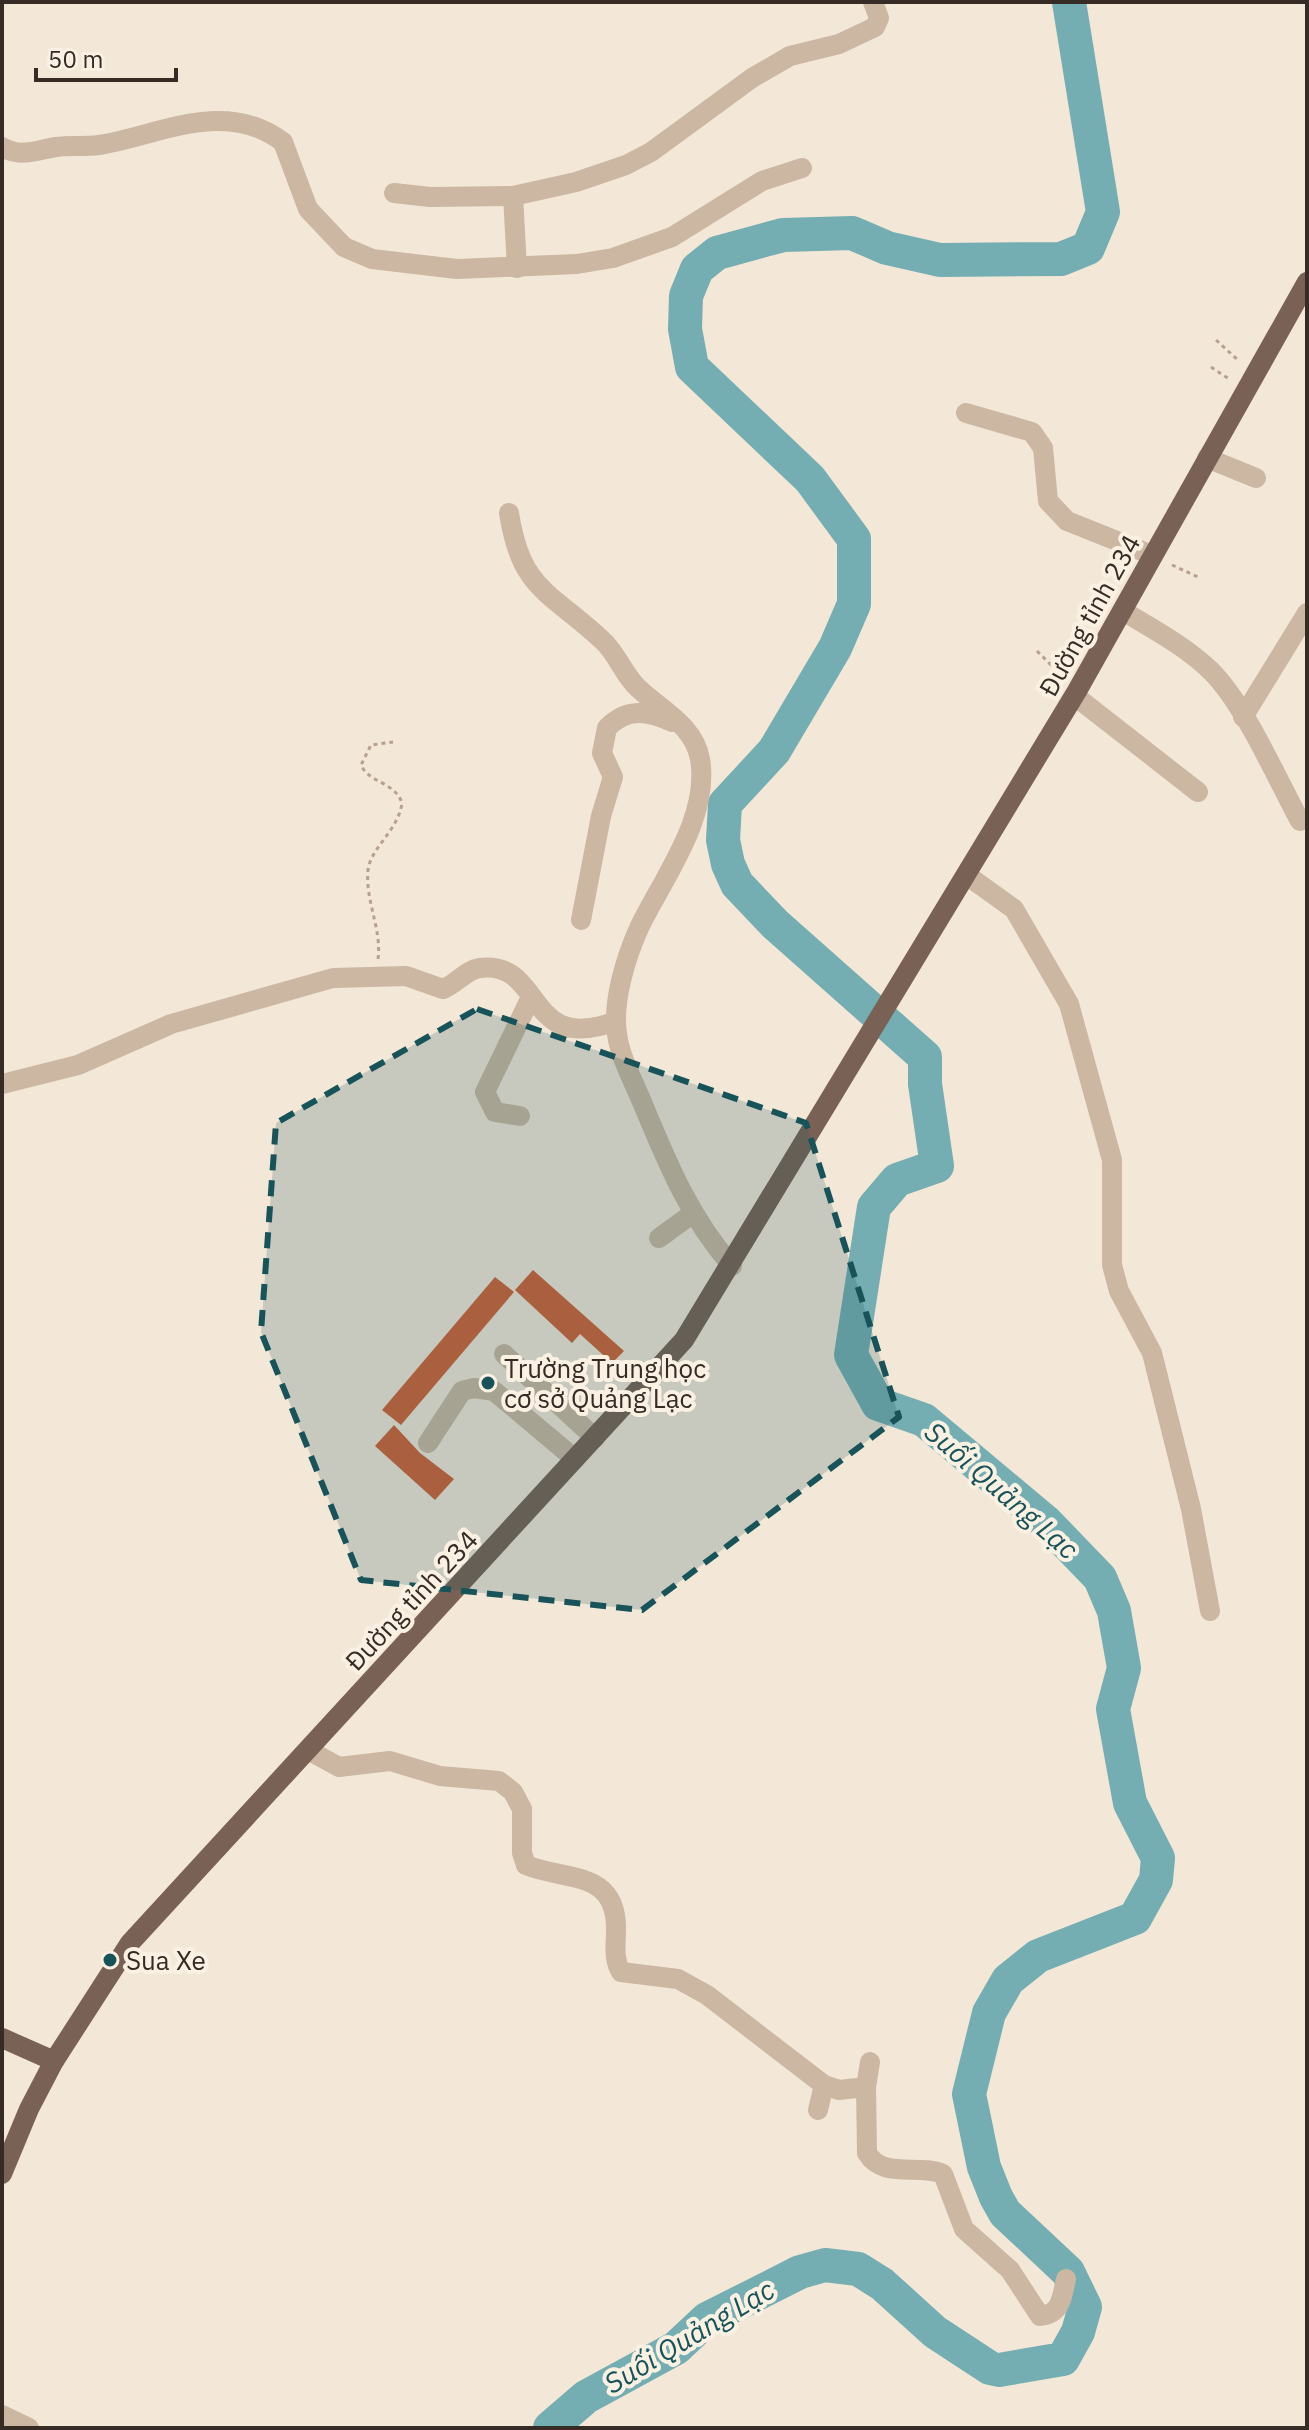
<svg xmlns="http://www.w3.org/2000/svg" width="1309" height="2430" font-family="'IBM Plex Sans',sans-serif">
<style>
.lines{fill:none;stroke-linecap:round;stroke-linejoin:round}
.river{stroke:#74adb2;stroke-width:34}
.building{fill:#cf6338}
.path{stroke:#b7a18c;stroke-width:3;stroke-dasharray:4 4;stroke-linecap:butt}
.minor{stroke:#cbb7a2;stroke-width:20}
.major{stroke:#796255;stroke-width:20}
.marked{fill:#18535a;fill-opacity:0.2;stroke:#18535a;stroke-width:6;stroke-dasharray:16 10;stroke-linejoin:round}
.poi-dot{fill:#18535a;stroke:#faf1e3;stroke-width:3}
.labels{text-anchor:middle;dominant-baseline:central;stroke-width:8;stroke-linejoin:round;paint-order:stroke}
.street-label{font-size:26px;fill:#362b25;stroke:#faf1e3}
.poi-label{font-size:26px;fill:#362b25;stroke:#faf1e3;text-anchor:start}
.water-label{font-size:28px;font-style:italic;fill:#18535a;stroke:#faf1e3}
</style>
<rect width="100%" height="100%" fill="#f3e7d7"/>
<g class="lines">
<path class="river" d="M550,2428L586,2397L676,2348L707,2319L800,2272L825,2265L858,2269L882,2284L935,2332L990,2368L999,2370L1063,2359L1078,2332L1085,2307L1068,2272L1005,2213L996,2197L984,2167L969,2094L989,2013L1008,1980L1038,1956L1135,1918L1156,1880L1158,1858L1130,1803L1113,1709L1124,1668L1114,1611L1100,1578L1046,1522L924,1420L878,1404L851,1355L874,1207L897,1180L937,1166L925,1084V1057L775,924L737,884L728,864L723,840L725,804L774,751L835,648L854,604V539L810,479L692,367L685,329L686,296L697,269L717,253L783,235L852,233L887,248L940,260L1061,259L1088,248L1103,212L1069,2"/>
</g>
<g class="building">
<path d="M533,1270L624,1351L612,1363L580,1334L572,1343L515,1290Z"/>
<path d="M495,1277L514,1292L401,1425L382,1410Z"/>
<path d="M394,1425L420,1453L454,1479L435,1500L375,1446Z"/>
</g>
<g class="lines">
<g class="path">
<path d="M1216,340L1239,361"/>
<path d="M1211,367L1229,379"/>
<path d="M1172,565L1198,577"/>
<path d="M1037,651L1063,677"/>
<path d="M378,959C382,929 365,901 368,870C371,847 398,831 402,803C395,782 369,783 361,765L371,745L393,742"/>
</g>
<g class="minor">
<path d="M2,147C20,158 37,150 56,147C70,145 85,147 99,145C160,135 225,98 283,142L308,209L344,247L372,259L457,269L577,264L613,258L672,237L762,181L802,168"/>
<path d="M394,193L430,197L513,196"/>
<path d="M517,268L513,196L576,182L626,165L651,152L752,78L790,56L839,44L875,27L879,18L873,2"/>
<path d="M966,413L1032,432L1043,448L1048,501L1067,521L1152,555"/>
<path d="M1207,458L1256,478"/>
<path d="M509,513C521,591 550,591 602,640C617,653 623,674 638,688C661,710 694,725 700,759C710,818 663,878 639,928C626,957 612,1002 617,1034C620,1057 633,1080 642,1102C667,1162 689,1217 732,1266"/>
<path d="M1123,611C1153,629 1185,646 1211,671C1245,705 1276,777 1300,821"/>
<path d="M1075,696L1198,792"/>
<path d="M1243,717L1307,613"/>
<path d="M968,876L1014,909L1069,1004L1112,1160V1265L1119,1291L1152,1353L1191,1509L1210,1611"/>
<path d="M581,920L601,816L613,777L602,753L607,728C627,707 648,711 672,722"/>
<path d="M2,1084L78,1065L171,1024L333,978L406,976L443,989C457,984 465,970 480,968C545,960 524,1056 616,1021"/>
<path d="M520,1116L495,1112L485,1092L531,997"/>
<path d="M659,1238L692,1214"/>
<path d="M504,1354L595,1438"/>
<path d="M428,1443L462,1391L474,1388L494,1391L575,1459"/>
<path d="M308,1750L339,1767L390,1761L440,1776L499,1781L513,1792L522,1809V1853L526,1865C564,1881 617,1869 616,1930C616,1944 613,1959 621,1972L678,1979L707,1995L824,2085L839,2090L866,2087"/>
<path d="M870,2062L866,2087L867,2153C883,2180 919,2163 943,2174L964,2229L1010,2270L1040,2316C1062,2314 1062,2296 1066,2279"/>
<path d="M818,2110L824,2085"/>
<path d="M2,2415L29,2428"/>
</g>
<g class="major">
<path d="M2,2038L54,2061"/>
<path d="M2,2174L29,2109L54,2061L130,1943L684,1340L1077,691L1307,282"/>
</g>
</g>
<path class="marked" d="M477,1009L806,1123L899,1417L642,1610L361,1580L261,1332L276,1123Z"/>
<g class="poi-dot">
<circle cx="488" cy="1383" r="8"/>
<circle cx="110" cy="1960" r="8"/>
</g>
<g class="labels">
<g class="street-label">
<text transform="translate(1089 615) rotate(-61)">Đường tỉnh 234</text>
<text transform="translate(411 1600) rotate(-47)">Đường tỉnh 234</text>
</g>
<g class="poi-label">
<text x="504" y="1368">Trường Trung học<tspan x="504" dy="30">cơ sở Quảng Lạc</tspan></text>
<text x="126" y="1960">Sua Xe</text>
</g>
<g class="water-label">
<text transform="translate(1002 1490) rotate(41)">Suối Quảng Lạc</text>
<text transform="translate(689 2336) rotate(-31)">Suối Quảng Lạc</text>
</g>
</g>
<rect width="1309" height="2430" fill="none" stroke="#362b25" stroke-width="8"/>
<path d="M36 68v12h140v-12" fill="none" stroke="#362b25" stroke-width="4"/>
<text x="48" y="68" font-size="24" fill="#362b25" stroke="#faf1e3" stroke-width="6" paint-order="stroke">50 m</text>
</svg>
